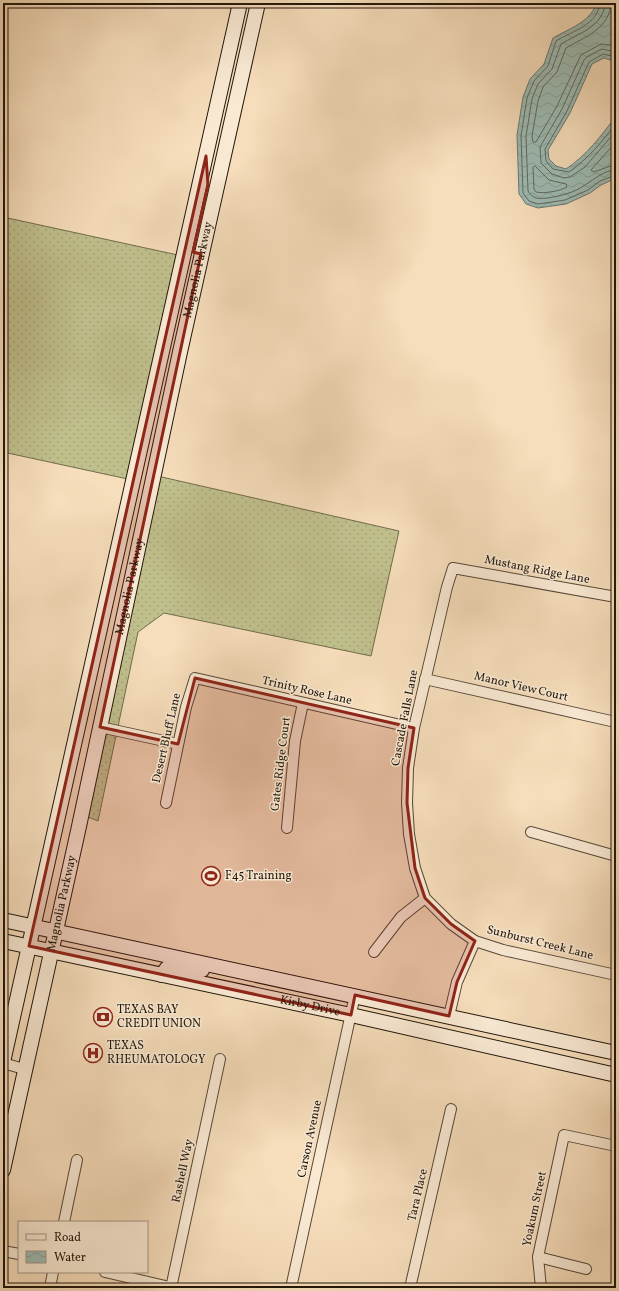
<svg xmlns="http://www.w3.org/2000/svg" width="619" height="1291" font-family="Vollkorn,serif">
<style>
.grass{fill:url(#grass-dots);stroke:#706c4c}
.water{fill:url(#water-waves);stroke:#6b7970}
.lines{fill:none;stroke-linecap:round;stroke-linejoin:round}
.shore{stroke:#5f695f;stroke-width:1}
.minor-casing{stroke:#564837;stroke-width:12}
.secondary-casing{stroke:#21170b;stroke-width:16}
.minor{stroke:#f9e9d3;stroke-width:10}
.secondary{stroke:#f9e9d3;stroke-width:14}
.marked{fill:#8f2418;fill-opacity:0.2;stroke:#8f2418;stroke-width:3;stroke-linejoin:round}
.labels{text-anchor:middle;dominant-baseline:central;stroke-width:3;stroke-linejoin:round;paint-order:stroke}
.street-label{font-size:12px;fill:#21170b;stroke:#f9e9d3}
.poi-label{font-size:12px;fill:#21170b;stroke:#f9e9d3;text-anchor:start}
</style>
<defs>
<pattern id="grass-dots" width="8" height="8" patternUnits="userSpaceOnUse"><rect width="8" height="8" fill="#c0c08d"/><path d="M2 2h.1M6 6h.1" fill="none" stroke="#a5a478" stroke-width="1.8" stroke-linecap="round"/></pattern>
<pattern id="water-waves" width="16" height="10" patternUnits="userSpaceOnUse"><rect width="16" height="10" fill="#9dbbb3"/><path d="M0 5q4-4 8 0t8 0" fill="none" stroke="#87a099"/></pattern>
</defs>
<rect width="100%" height="100%" fill="#f6ddbb"/>
<filter id="stains"><feTurbulence type="fractalNoise" baseFrequency=".005" numOctaves="4"/><feColorMatrix values="0 0 0 0 .2 0 0 0 0 .09 0 0 0 0 .02 0 0 0 .5 -.17"/></filter>
<radialGradient id="worn" r=".72"><stop offset=".6" stop-color="#630" stop-opacity="0"/><stop offset="1" stop-color="#630" stop-opacity=".3"/></radialGradient>
<g class="grass">
<path d="M3,217L187,257L137,481L3,452Z"/>
<path d="M153,475L399,531L371,656L164,613L138,632L98,821L83,815Z"/>
</g>
<path class="water" d="M597,3H616V62L604,58L592,64L570,113L548,150L549,159L556,166L566,169C587,155 601,136 616,116V178L601,185L590,193L566,204L538,208L526,204L519,194L517,135L523,97L530,79L544,64L553,38C570,28 589,23 597,3Z"/>
<g class="lines">
<g class="shore">
<path d="M600,3C598,25 572,31 556,41L548,66L534,81L527,98L521,136L523,193L529,201L538,204L565,200L588,190L600,181L616,175"/>
<path d="M605,3C604,27 577,34 561,44L552,69L538,84L532,99L526,136L528,191C533,199 538,199 547,198C560,196 574,193 585,185C595,179 604,170 616,170"/>
<path d="M611,3C610,29 584,37 566,48L557,72L543,87L538,101L532,136L533,142H536L557,106L581,55L601,44L616,46"/>
<path d="M616,52L602,49L588,56L584,60L562,109L540,147L541,163L552,174L564,178L570,177L585,167L616,131"/>
<path d="M616,57L603,54L589,62L567,111L545,149L546,161L553,169L569,172C588,159 602,142 616,123"/>
<path d="M616,142L591,170L594,172L616,164"/>
<path d="M535,166L549,180L566,184L567,187C560,191 544,194 536,192L534,189L533,168Z"/>
</g>
<defs>
<g id="minor">
<path d="M616,597L453,568L447,587L414,728L408,768L407,803L409,834L415,868L425,898L451,924L475,941L503,950L616,975"/>
<path d="M425,679L611,721"/>
<path d="M100,727L178,744"/>
<path d="M166,803L186,707L195,678L414,728"/>
<path d="M287,828L295,741L303,703"/>
<path d="M531,832L616,856"/>
<path d="M374,952L401,917L425,898"/>
<path d="M449,1016L457,982L475,941"/>
<path d="M3,1063L24,1069"/>
<path d="M64,1222L77,1160"/>
<path d="M3,1251L19,1254"/>
<path d="M538,1257L586,1269"/>
<path d="M105,1272L174,1288"/>
<path d="M50,1288L53,1272"/>
<path d="M171,1288L220,1059"/>
<path d="M291,1288L355,995"/>
<path d="M410,1288L451,1109"/>
<path d="M541,1288L538,1257L564,1135L616,1146"/>
</g>
<g id="secondary">
<path d="M3,920L616,1053"/>
<path id="s1" d="M3,941L351,1015L616,1075"/>
<path d="M162,975L167,968L202,970"/>
<path d="M3,1062L240,3"/>
<path id="s2" d="M3,1170L78,831L180,352L258,3"/>
</g>
</defs>
<use href="#minor" class="minor-casing"/>
<use href="#secondary" class="secondary-casing"/>
<use href="#minor" class="minor"/>
<use href="#secondary" class="secondary"/>
</g>
<path class="marked" d="M206,156L208,185L193,252L201,254L100,727L178,744L195,678L414,728L408,768L407,803L415,868L425,898L451,924L475,941L457,982L449,1016L355,995L351,1015L29,946Z"/>
<defs>
<symbol id="stadium-ring" viewBox="-11 -11 22 22"><circle r="9.5" fill="#f9e9d3" stroke="#8f2418" stroke-width="1.5"/><path d="M0-5a6.5 5 0 1 0 0 10a6.5 5 0 1 0 0-10ZM-3.5-1.8h7v3.6h-7Z" fill="#8f2418"/></symbol>
<symbol id="bank-ring" viewBox="-11 -11 22 22"><circle r="9.5" fill="#f9e9d3" stroke="#8f2418" stroke-width="1.5"/><path d="M-6-4H6V4H-6ZM0-2.3a2.3 2.3 0 1 0 0 4.6a2.3 2.3 0 1 0 0-4.6Z" fill="#8f2418"/></symbol>
<symbol id="hospital-ring" viewBox="-11 -11 22 22"><circle r="9.5" fill="#f9e9d3" stroke="#8f2418" stroke-width="1.5"/><path d="M-5-5h3v3.5h4V-5h3V5h-3V1.5h-4V5h-3Z" fill="#8f2418"/></symbol>
</defs>
<g fill-rule="evenodd">
<use href="#stadium-ring" x="200" y="865" width="22" height="22"/>
<use href="#bank-ring" x="92" y="1006" width="22" height="22"/>
<use href="#hospital-ring" x="82" y="1042" width="22" height="22"/>
</g>
<g class="labels">
<g class="street-label">
<text stroke="none"><textPath href="#s2" startOffset="921">Magnolia Parkway</textPath></text>
<text transform="translate(537 570) rotate(11)">Mustang Ridge Lane</text>
<text stroke="none"><textPath href="#s2" startOffset="597">Magnolia Parkway</textPath></text>
<text transform="translate(521 687) rotate(13)">Manor View Court</text>
<text transform="translate(307 691) rotate(13)">Trinity Rose Lane</text>
<text transform="translate(405 718) rotate(-79)">Cascade Falls Lane</text>
<text transform="translate(167 738) rotate(-77)">Desert Bluff Lane</text>
<text transform="translate(281 764) rotate(-83)">Gates Ridge Court</text>
<text stroke="none"><textPath href="#s2" startOffset="273">Magnolia Parkway</textPath></text>
<text transform="translate(540 943) rotate(14)">Sunburst Creek Lane</text>
<text stroke="none"><textPath href="#s1" startOffset="314">Kirby Drive</textPath></text>
<text transform="translate(310 1139) rotate(-78)">Carson Avenue</text>
<text transform="translate(183 1171) rotate(-78)">Rashell Way</text>
<text transform="translate(418 1195) rotate(-77)">Tara Place</text>
<text transform="translate(535 1209) rotate(-78)">Yoakum Street</text>
</g>
<g class="poi-label">
<text x="225" y="876">F45 Training</text>
<text x="117" y="1010">TEXAS BAY<tspan x="117" dy="14">CREDIT UNION</tspan></text>
<text x="107" y="1046">TEXAS<tspan x="107" dy="14">RHEUMATOLOGY</tspan></text>
</g>
</g>
<rect width="619" height="1291" fill="none" stroke="#f6ddbb" stroke-width="16"/>
<rect x="4" y="4" width="611" height="1283" fill="none" stroke="#21170b" stroke-width="2"/>
<rect x="8" y="8" width="603" height="1275" fill="none" stroke="#21170b"/>
<rect x="18" y="1221" width="130" height="52" fill="#f9e9d3" stroke="#a39583"/>
<rect x="26" y="1234" width="20" height="6" fill="#f9e9d3" stroke="#a39583"/>
<text x="54" y="1241" font-size="12" fill="#21170b">Road</text>
<rect x="26" y="1251" width="20" height="12" fill="url(#water-waves)" stroke="#a39583"/>
<text x="54" y="1261" font-size="12" fill="#21170b">Water</text>
<rect width="100%" height="100%" filter="url(#stains)"/>
<rect width="100%" height="100%" fill="url(#worn)"/>
</svg>
